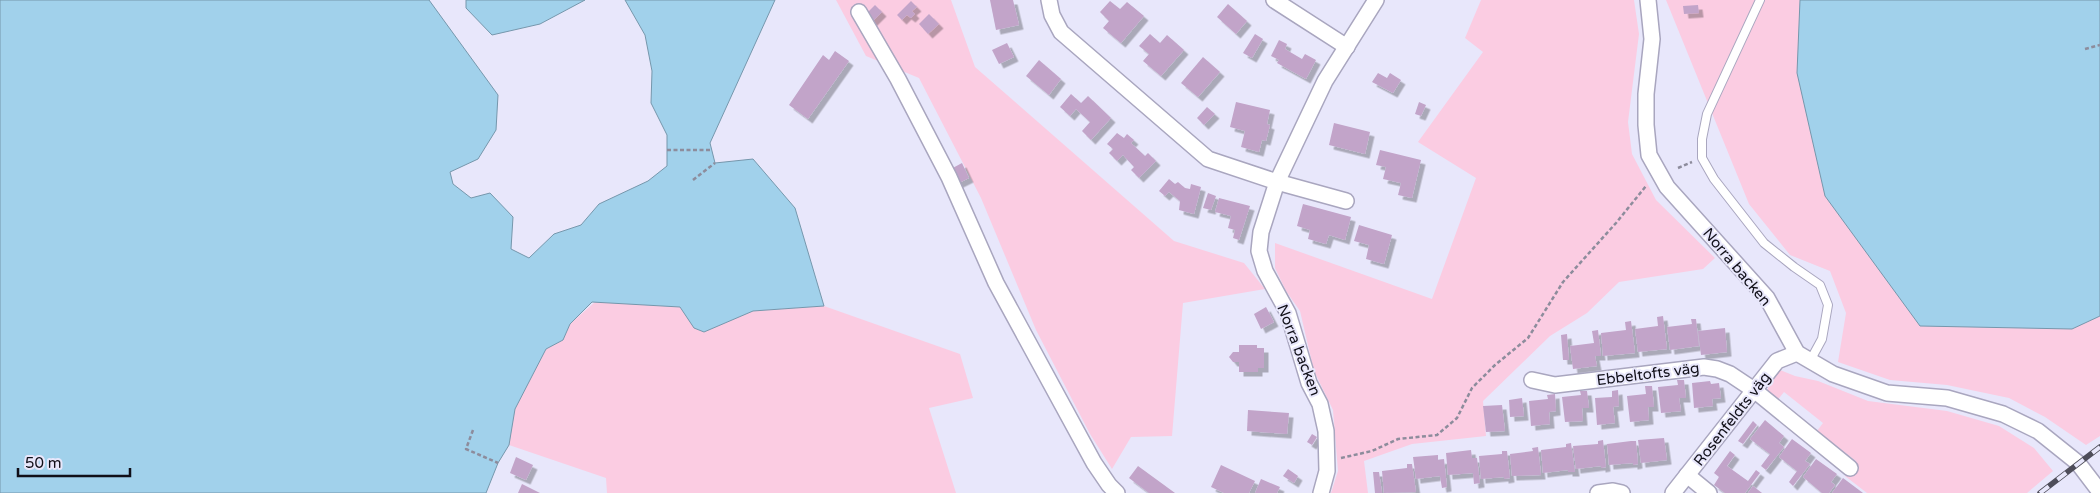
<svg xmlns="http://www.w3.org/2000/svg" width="2100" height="493" font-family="'Varela Round',sans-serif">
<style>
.green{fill:#fbcce2}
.water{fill:#a1d1eb;stroke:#7697ac}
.building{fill:#c2a4c9;filter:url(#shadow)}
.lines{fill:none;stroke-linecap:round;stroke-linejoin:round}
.service-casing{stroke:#a9a6bf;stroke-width:10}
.minor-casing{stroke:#a9a6bf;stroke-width:18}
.path{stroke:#8d8c9c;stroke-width:2.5;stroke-dasharray:4 2.5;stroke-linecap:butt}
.service{stroke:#fff;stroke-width:8}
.minor{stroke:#fff;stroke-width:15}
.rail-casing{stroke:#4e4d59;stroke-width:5.5}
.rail{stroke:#e8e7fb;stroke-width:4;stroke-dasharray:11;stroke-linecap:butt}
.labels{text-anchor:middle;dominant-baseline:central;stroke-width:4;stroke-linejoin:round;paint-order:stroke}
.street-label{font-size:15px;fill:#100f18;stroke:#e8e7fb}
</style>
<defs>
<filter id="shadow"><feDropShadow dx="4.5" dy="4.5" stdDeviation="0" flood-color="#0004"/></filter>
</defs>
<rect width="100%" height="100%" fill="#e8e7fb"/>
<g class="green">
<path d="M836,0H951L975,67L1174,241L1244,263L1265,289L1183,303L1172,436L1131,437L1112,469L1090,434L1036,330L981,198L919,78L866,56Z"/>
<path d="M1481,0H1634L1639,34L1628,122L1632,154L1656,200L1715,258L1703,269L1619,282L1587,313L1550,336L1483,401L1486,436L1412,444L1364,461L1368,493H1331L1338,471L1333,410L1314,371L1300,311L1286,291L1275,268V243L1432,299L1476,178L1418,142L1483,52L1465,38Z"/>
<path d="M1666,0H1819L2100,202V436L2086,445L2045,417L2009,398L1947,385L1890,380L1838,362L1846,313L1830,271L1790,255L1749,204Z"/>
<path d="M595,302L680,307L694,328L704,332L753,311L824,306L960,354L973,398L929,408L956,493H607L606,478L509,445L515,409L546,349L563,340L570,324Z"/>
<path d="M1780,370L1795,376L1818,381L1868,401L1947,411L1999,426L2034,448L2053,471L2027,493H1867L1845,476L1856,461L1817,431L1823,423L1784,392L1776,402L1768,393V386Z"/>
</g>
<g class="water">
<path d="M0,0H429L498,95L496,130L478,159L450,172L453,184L471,198L490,193L513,217L511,249L529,258L554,234L581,225L599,204L648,181L667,166V135L651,103L652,71L645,35L625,0H775L710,143L715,163L753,159L795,208L824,306L753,311L704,332L694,328L680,307L592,302L570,324L563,340L546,349L515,409L509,445L498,463L486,493H0Z"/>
<path d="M466,0H585L540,24L492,35L466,8Z"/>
<path d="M1800,0H2100V316L2072,329L1920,326L1825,196L1797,73Z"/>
</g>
<g class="building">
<path d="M990,0H1013L1019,25L996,30Z"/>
<path d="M911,1L917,7L912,11L915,14L911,18L907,15L902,20L897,15Z"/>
<path d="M1110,1L1120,9L1127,2L1144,16L1121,43L1103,28L1109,21L1100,12Z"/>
<path d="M1228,4L1247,21L1236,34L1217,17Z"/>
<path d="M875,5L882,12L872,22L865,15Z"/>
<path d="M1698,5L1699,13L1684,14L1683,6Z"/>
<path d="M929,14L939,24L928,34L919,24Z"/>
<path d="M1150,34L1160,43L1167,35L1184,50L1161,76L1143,61L1149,54L1139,46Z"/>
<path d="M1255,34L1263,39L1252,58L1243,53Z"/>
<path d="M1279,40L1287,44L1285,49L1302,59L1305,54L1316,60L1306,79L1277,63L1279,60L1271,56Z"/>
<path d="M1007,43L1014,57L999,64L992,50Z"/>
<path d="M835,51L849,61L808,119L789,105L823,55L829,60Z"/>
<path d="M1203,57L1220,72L1198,97L1181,83Z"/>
<path d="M1039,60L1061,79L1049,95L1026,76Z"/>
<path d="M1378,73L1387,78L1390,73L1401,80L1393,93L1372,82Z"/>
<path d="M1071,94L1081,103L1088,96L1111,118L1091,140L1082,131L1090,122L1076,109L1070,116L1060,107Z"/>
<path d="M1236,102L1270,110L1267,124L1270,125L1266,141L1262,140L1259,152L1241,147L1245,131L1230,127Z"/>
<path d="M1419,102L1426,105L1421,116L1415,114Z"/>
<path d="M1207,107L1215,114L1204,125L1197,118Z"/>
<path d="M1334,123L1370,132L1365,154L1329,145Z"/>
<path d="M1117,133L1124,138L1127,134L1134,140L1131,143L1145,156L1148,153L1156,161L1139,178L1131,170L1134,167L1123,155L1117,161L1109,153L1113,149L1107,144Z"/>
<path d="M1380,150L1421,160L1412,198L1398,195L1401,183L1383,179L1386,167L1376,165Z"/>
<path d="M962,163L969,178L957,184L949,170Z"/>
<path d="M1169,179L1175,184L1178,182L1185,188L1190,189L1191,184L1201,187L1194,214L1179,210L1180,201L1169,192L1165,196L1159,191Z"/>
<path d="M1208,193L1216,196L1211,210L1203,208Z"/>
<path d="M1219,198L1250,206L1239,240L1233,238L1235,230L1228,228L1231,216L1215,212Z"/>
<path d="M1303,204L1351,217L1345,240L1329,235L1326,244L1308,239L1310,230L1297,226Z"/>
<path d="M1359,225L1392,235L1384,264L1366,259L1369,245L1354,241Z"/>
<path d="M1266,307L1274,322L1261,329L1254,314Z"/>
<path d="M1663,316L1667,349L1638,352L1635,329L1658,326L1657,317Z"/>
<path d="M1691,319H1696L1699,346L1670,350L1667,327L1692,324Z"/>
<path d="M1631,321L1635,353L1603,356L1601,333L1626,330L1625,322Z"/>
<path d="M1725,328L1727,352L1701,355L1698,331Z"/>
<path d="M1598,330L1601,356H1595L1597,366L1573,369L1570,346L1594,343L1592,331Z"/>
<path d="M1567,334L1569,360H1563L1561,335Z"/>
<path d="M1239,345H1257V348H1264V368H1258V372H1239V362H1233L1229,357L1233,352H1239Z"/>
<path d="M1677,380H1684L1686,398H1679L1681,411L1661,413L1658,387L1678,385Z"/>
<path d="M1710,381L1711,384L1719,383L1721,398L1712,399L1713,406L1694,408L1692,383Z"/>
<path d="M1645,386H1652L1654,407H1648L1649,420L1630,422L1627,396L1646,394Z"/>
<path d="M1618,390L1619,406L1613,407L1615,423L1597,425L1595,398L1612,397V391Z"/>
<path d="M1580,391H1587L1589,408H1582L1583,421L1565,422L1562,397L1581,395Z"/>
<path d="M1555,394L1556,411L1549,412L1550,424L1531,426L1529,401L1548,399L1547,395Z"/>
<path d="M1522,398L1524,416L1510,417L1509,400Z"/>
<path d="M1502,405L1505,431L1486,432L1483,406Z"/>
<path d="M1248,410L1289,413L1287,434L1247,431Z"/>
<path d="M1765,420L1784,436L1779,443L1784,447L1766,470L1761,466L1770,454L1750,439Z"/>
<path d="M1753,421L1757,425L1743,444L1738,441Z"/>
<path d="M1312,434L1317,437L1312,445L1307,442Z"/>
<path d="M1664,438L1667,460L1641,463L1638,440Z"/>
<path d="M1792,439L1811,453L1805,461L1810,464L1793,486L1789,482L1797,471L1779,457Z"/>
<path d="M1603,440L1606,467L1601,468V466L1576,469L1573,446L1598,444V441Z"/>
<path d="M1631,441H1636L1638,464L1633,465V463L1609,465L1607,444Z"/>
<path d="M1571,443L1575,472H1568V470L1543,473L1541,450L1566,447V444Z"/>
<path d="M1538,447L1541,475L1512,476L1510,454L1533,451L1532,448Z"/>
<path d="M1471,450L1472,458H1477L1480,483L1474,484L1473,473L1448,475L1446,453Z"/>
<path d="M1502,451H1507L1510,478L1504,479V477L1481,479L1479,456L1502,454Z"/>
<path d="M1730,451L1735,455L1727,466L1748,481L1756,470L1760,473L1745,493H1725L1714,485L1719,477L1714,473Z"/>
<path d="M1438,455V460L1444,459L1447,487L1442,488L1440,476L1416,479L1413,457Z"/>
<path d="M516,457L533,465L526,480L510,473Z"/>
<path d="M1816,459L1837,474L1831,482L1835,485L1829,493H1822L1803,477Z"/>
<path d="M1407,464H1412L1416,492L1384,493L1382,471L1407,468Z"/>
<path d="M1221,465L1255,481L1249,493H1224L1211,487Z"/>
<path d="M1138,466L1175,493H1149L1129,478Z"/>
<path d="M1288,469L1298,476L1294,483L1283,476Z"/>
<path d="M1373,472H1379L1382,493H1375Z"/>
<path d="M1843,478L1863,493H1832Z"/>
<path d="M1261,479L1280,487L1277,493H1255Z"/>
<path d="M522,484L540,493H518Z"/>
<path d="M1753,486L1762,493H1748Z"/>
</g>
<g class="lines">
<defs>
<path id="service" d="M1760,0L1707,114L1702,139V158L1714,179L1764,243L1794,267L1820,285L1828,305L1822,339L1810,361"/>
<g id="minor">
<path d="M1049,0L1052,15L1061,32L1208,159L1277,182L1346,201"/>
<path d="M1274,0L1347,47"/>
<path d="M1648,0L1652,39L1646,94V125L1649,155L1667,187L1767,298L1797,353L1833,374L1887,393L1947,398L2003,414L2038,431L2078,463L2100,492"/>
<path d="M859,12L898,79L949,177L996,283L1094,463L1109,485L1117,493"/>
<path d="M1532,380L1555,385L1704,367L1717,369L1730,374L1754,390L1850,468"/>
<path d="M1687,475L1709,493"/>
<path d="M1321,493L1327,471L1326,431L1320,404L1309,383L1288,313L1265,271L1259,251L1261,232L1277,182L1325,81L1376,0"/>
<path d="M1598,493L1613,491L1622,493"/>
<path d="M1673,493L1777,361L1797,353"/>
</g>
</defs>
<use href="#service" class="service-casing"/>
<use href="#minor" class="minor-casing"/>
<g class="path">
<path d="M2085,49L2100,45"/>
<path d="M667,150H710"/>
<path d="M1678,168L1692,162"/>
<path d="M693,180L715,163"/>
<path d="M473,430L466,449L498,463"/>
<path d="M1341,458L1372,451L1398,439L1437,435L1457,418L1472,388L1495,365L1528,338L1563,282L1616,223L1646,186"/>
</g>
<use href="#service" class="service"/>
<use href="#minor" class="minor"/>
<defs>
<path id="rail" d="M2040,493L2100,447"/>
</defs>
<use href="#rail" class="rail-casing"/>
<use href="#rail" class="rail"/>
</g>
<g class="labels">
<g class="street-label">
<text transform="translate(1737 267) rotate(50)">Norra backen</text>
<text transform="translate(1299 350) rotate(69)">Norra backen</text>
<text transform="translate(1648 374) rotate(-7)">Ebbeltofts väg</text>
<text transform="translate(1732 419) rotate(-52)">Rosenfeldts väg</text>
</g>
</g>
<path d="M18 468v8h112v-8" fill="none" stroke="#100f18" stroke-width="2.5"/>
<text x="25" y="468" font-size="15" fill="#100f18" stroke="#e8e7fb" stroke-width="4" paint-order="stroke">50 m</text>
</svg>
